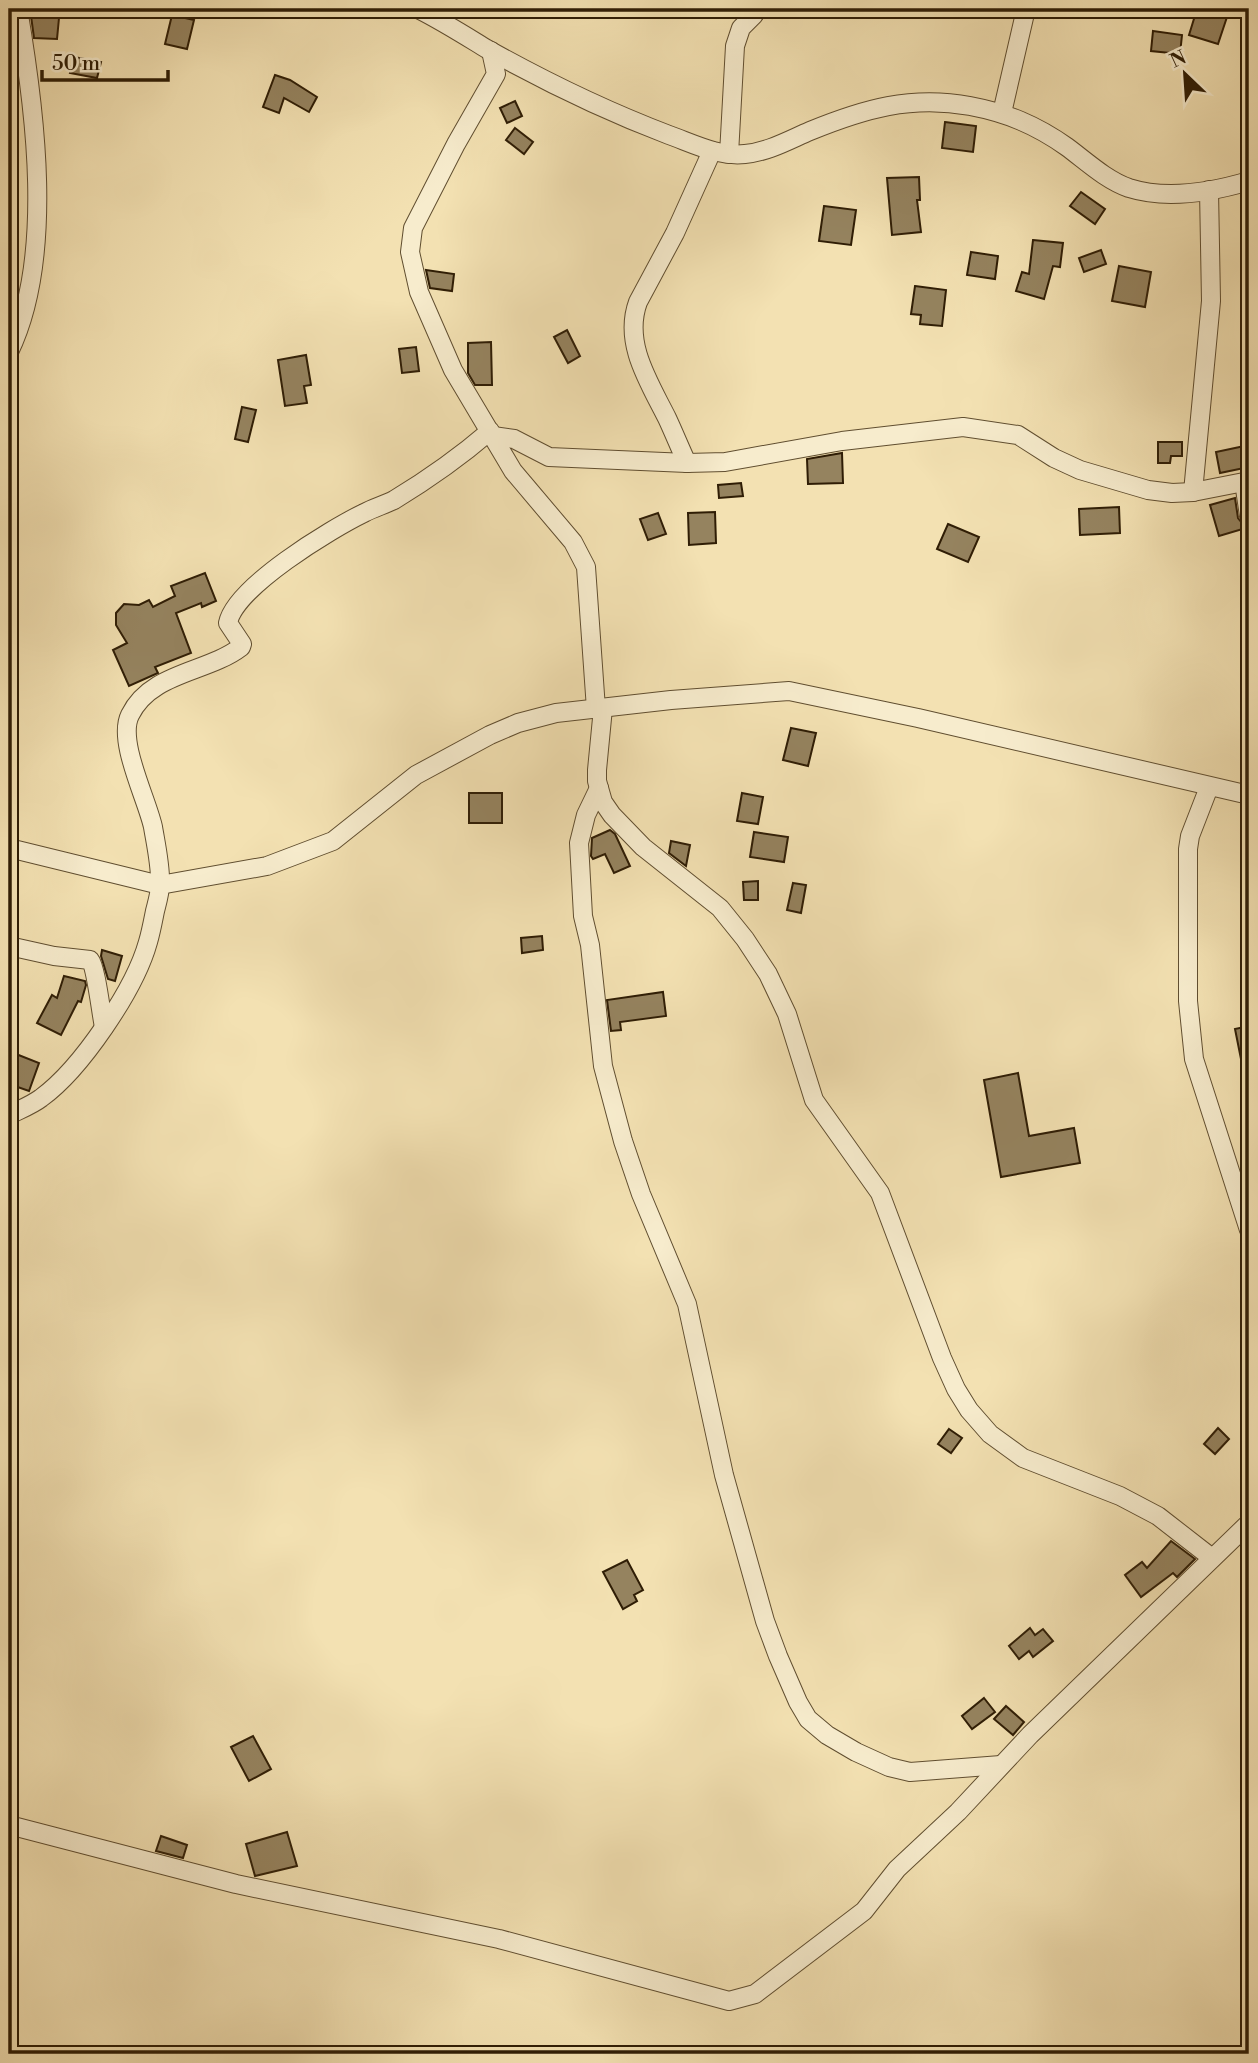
<svg xmlns="http://www.w3.org/2000/svg" width="1258" height="2063" font-family="'Libre Bodoni',serif">
<style>
.building{fill:#95835f;stroke:#2f1d05;stroke-width:2}
.lines{fill:none;stroke-linecap:round;stroke-linejoin:round}
.minor-casing{stroke:#604e30;stroke-width:20}
.minor{stroke:#f7eccd;stroke-width:18}
</style>
<rect width="100%" height="100%" fill="#f3e1b2"/>
<filter id="stains"><feTurbulence type="fractalNoise" baseFrequency=".00286" numOctaves="4"/><feColorMatrix values="0 0 0 0 .2 0 0 0 0 .09 0 0 0 0 .02 0 0 0 .5 -.17"/></filter>
<radialGradient id="worn" r=".72"><stop offset=".6" stop-color="#630" stop-opacity="0"/><stop offset="1" stop-color="#630" stop-opacity=".3"/></radialGradient>
<g class="building">
<path d="M1197,9L1227,17L1218,44L1189,35Z"/>
<path d="M172,15L194,20L187,49L165,44Z"/>
<path d="M31,16L59,18L57,39L34,38Z"/>
<path d="M1153,31L1182,35L1180,54L1151,51Z"/>
<path d="M74,57L101,62L97,78L70,73Z"/>
<path d="M275,75L290,80L317,97L309,112L284,98L279,113L263,107Z"/>
<path d="M515,101L522,116L507,123L500,108Z"/>
<path d="M945,122L976,126L973,152L942,148Z"/>
<path d="M515,128L533,142L524,154L506,140Z"/>
<path d="M919,177L920,200H917L921,232L892,235L887,178Z"/>
<path d="M1081,192L1105,209L1095,224L1070,206Z"/>
<path d="M824,206L856,210L851,245L819,241Z"/>
<path d="M1033,240L1063,243L1060,267L1053,266L1044,299L1016,291L1022,272L1029,274Z"/>
<path d="M1101,250L1106,264L1084,272L1079,258Z"/>
<path d="M971,252L998,256L995,279L967,275Z"/>
<path d="M1119,266L1151,272L1145,307L1112,301Z"/>
<path d="M426,270L454,274L452,291L430,288Z"/>
<path d="M915,286L946,290L942,326L920,324L921,315L911,314Z"/>
<path d="M567,330L580,356L568,363L554,337Z"/>
<path d="M491,342L492,385H475L468,373V343Z"/>
<path d="M416,347L419,371L402,373L399,349Z"/>
<path d="M306,355L311,385L304,386L307,403L285,406L278,360Z"/>
<path d="M242,407L256,410L248,442L235,439Z"/>
<path d="M1158,442H1182V456H1171L1170,463H1158Z"/>
<path d="M1249,445V467L1220,473L1216,452Z"/>
<path d="M842,453L843,483L808,484L807,459Z"/>
<path d="M741,483L743,496L719,498L718,485Z"/>
<path d="M1235,498L1238,518L1246,528L1219,536L1210,505Z"/>
<path d="M1119,507L1120,533L1080,535L1079,509Z"/>
<path d="M715,512L716,543L689,545L688,513Z"/>
<path d="M658,513L666,534L648,540L640,519Z"/>
<path d="M948,524L979,537L968,562L937,549Z"/>
<path d="M205,573L216,601L202,607L201,603L176,613L191,653L155,667L158,673L129,686L113,650L127,643L116,625V613L124,604L139,605L149,600L153,607L175,596L171,586Z"/>
<path d="M791,728L816,733L808,766L783,760Z"/>
<rect x="469" y="793" width="33" height="30"/>
<path d="M742,793L763,797L758,824L737,821Z"/>
<path d="M610,830L615,834L630,866L614,873L605,854L593,859L591,856L592,838Z"/>
<path d="M754,832L788,837L784,862L750,857Z"/>
<path d="M671,841L690,845L686,866L669,853Z"/>
<path d="M758,881V900H744L743,882Z"/>
<path d="M793,883L806,885L801,913L787,910Z"/>
<path d="M542,936L543,950L522,953L521,938Z"/>
<path d="M102,950L122,956L115,981L108,979L101,956Z"/>
<path d="M64,976L85,981L86,985L81,1002L78,1001L61,1035L37,1023L52,995L57,998Z"/>
<path d="M663,992L666,1016L620,1022L621,1030L611,1031L607,1000Z"/>
<path d="M1249,1026V1069H1243L1235,1029Z"/>
<path d="M16,1054L39,1063L29,1091L9,1084V1073Z"/>
<path d="M1018,1073L1029,1136L1074,1128L1080,1163L1001,1177L984,1080Z"/>
<path d="M1218,1428L1229,1439L1215,1454L1204,1444Z"/>
<path d="M949,1429L962,1438L951,1453L938,1444Z"/>
<path d="M1171,1541L1195,1559L1177,1577L1173,1573L1141,1597L1125,1575L1142,1562L1147,1568Z"/>
<path d="M627,1560L643,1590L634,1595L637,1601L623,1609L603,1572Z"/>
<path d="M1030,1628L1035,1635L1043,1629L1053,1641L1033,1657L1029,1651L1019,1659L1009,1646Z"/>
<path d="M984,1698L995,1712L972,1729L962,1716Z"/>
<path d="M1006,1706L1024,1722L1013,1735L994,1719Z"/>
<path d="M253,1736L271,1769L249,1781L231,1747Z"/>
<path d="M287,1832L297,1866L255,1876L246,1844Z"/>
<path d="M161,1836L187,1845L183,1858L156,1851Z"/>
</g>
<g class="lines">
<defs>
<g id="minor">
<path d="M418,9C442,21 464,35 487,49C546,82 606,111 669,135C694,144 719,157 745,154C768,152 789,140 810,131C864,109 911,95 970,106C1007,113 1036,125 1067,147C1086,161 1106,180 1129,188C1167,200 1212,192 1249,181"/>
<path d="M491,51L496,74L456,144L413,228L410,252L419,292L453,370L513,471L573,542L586,567L596,709"/>
<path d="M1002,113L1026,9"/>
<path d="M729,154L735,46L741,28L754,15V9"/>
<path d="M9,352C55,258 35,109 18,9"/>
<path d="M493,436L514,439L549,457L687,463L725,462L842,441L963,427L1018,435L1054,458L1080,470L1148,490L1172,493L1193,492L1249,481"/>
<path d="M687,463C680,448 674,433 667,418C649,382 623,343 638,302L675,233L712,151"/>
<path d="M1244,482L1249,516"/>
<path d="M1193,492L1211,301L1209,190"/>
<path d="M603,708L597,770V781L603,802L612,815L643,847L720,908L745,939L768,974L787,1014L814,1100L880,1193L942,1358L956,1389L969,1410L990,1434L1023,1458L1120,1496L1158,1516L1212,1558"/>
<path d="M1209,787L1190,836L1188,849V1001L1194,1059L1249,1230"/>
<path d="M599,788L586,815L579,843L583,916L590,945L603,1066L623,1141L641,1194L687,1304L724,1475L765,1621L778,1656L798,1702L808,1719L827,1735L856,1752L889,1767L910,1772L1001,1765"/>
<path d="M9,848L160,885L267,866L333,841L416,775L490,735L518,723L556,713L671,700L789,691L918,718L1249,795"/>
<path d="M9,946L54,956L90,960C96,967 101,1013 104,1027"/>
<path d="M9,1115C19,1110 32,1105 41,1098C81,1069 135,989 148,942C151,932 153,921 155,911C157,903 160,893 160,885C161,867 156,845 153,827C147,799 117,741 130,715C151,672 207,673 241,647L242,644L228,623C235,587 331,529 364,513C373,508 384,505 394,500C427,480 461,456 490,431"/>
<path d="M9,1825L236,1884L499,1939L729,2001L755,1994L864,1911L897,1869L958,1812L1030,1735L1249,1523"/>
</g>
</defs>
<use href="#minor" class="minor-casing"/>
<use href="#minor" class="minor"/>
</g>
<rect width="1258" height="2063" fill="none" stroke="#f3e1b2" stroke-width="35"/>
<rect x="10" y="10" width="1237" height="2042" fill="none" stroke="#2f1d05" stroke-width="3.5"/>
<rect x="18" y="18" width="1223" height="2028" fill="none" stroke="#2f1d05" stroke-width="2"/>
<g transform="translate(1185 74) rotate(335)" stroke="#f7eccd" stroke-width="5" paint-order="stroke">
<path d="M0-5L12 26L0 18L-12 26Z" fill="#2f1d05"/>
<text y="-10" font-size="19" font-weight="bold" text-anchor="middle" fill="#2f1d05">N</text>
</g>
<path d="M42 70v10h126v-10" fill="none" stroke="#2f1d05" stroke-width="3.5"/>
<text x="52" y="70" font-size="21" fill="#2f1d05" stroke="#f7eccd" stroke-width="5" paint-order="stroke">50 m</text>
<rect width="100%" height="100%" filter="url(#stains)"/>
<rect width="100%" height="100%" fill="url(#worn)"/>
</svg>
